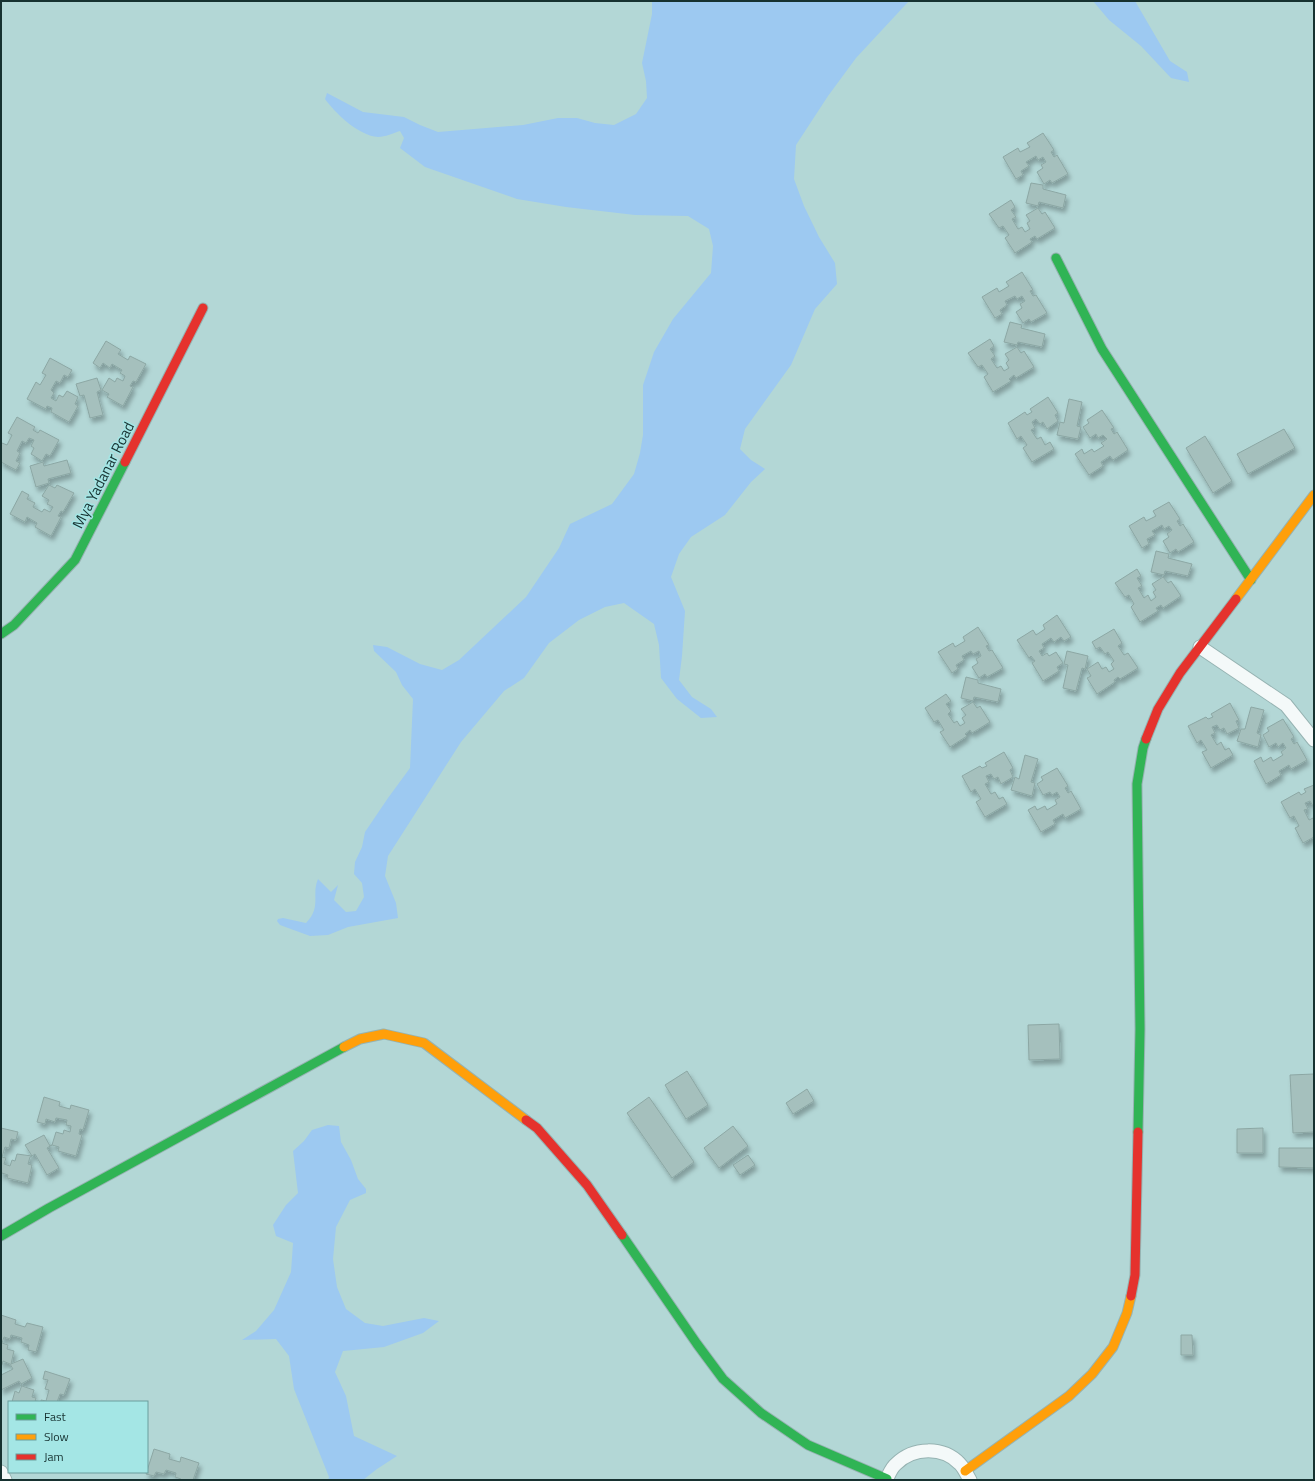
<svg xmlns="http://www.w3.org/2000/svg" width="1315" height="1481" font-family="'Titillium Web',sans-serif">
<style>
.water{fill:#9dc9f1}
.building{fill:#a5c0bd;stroke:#8ca7a4;filter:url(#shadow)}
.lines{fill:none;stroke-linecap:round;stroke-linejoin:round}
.street-casing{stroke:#96b3b2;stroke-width:15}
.fast-casing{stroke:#96b3b2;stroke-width:11}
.slow-casing{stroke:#96b3b2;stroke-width:11}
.jam-casing{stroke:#96b3b2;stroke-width:11}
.street{stroke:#f4f9f9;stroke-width:13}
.fast{stroke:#30b455;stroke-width:9}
.slow{stroke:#ff9f0a;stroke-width:9}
.jam{stroke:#e5322d;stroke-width:9}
.labels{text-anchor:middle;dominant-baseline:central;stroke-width:3;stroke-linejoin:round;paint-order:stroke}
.street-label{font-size:15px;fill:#163130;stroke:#a4e6e5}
</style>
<defs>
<filter id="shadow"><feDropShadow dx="2.5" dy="4.5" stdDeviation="2" flood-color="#0004"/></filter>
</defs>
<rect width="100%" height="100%" fill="#b3d7d6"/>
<g class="water">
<path d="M652,1H909L856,58L828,96L796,145L794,179L804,206L819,237L835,263L837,284L815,309L791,365L745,429L740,449L751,460L765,469L751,482L725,515L691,537L679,554L671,577L685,611L682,656L679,680L692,697L711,709L717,717L701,718L677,699L661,678L659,645L654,624L624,603L605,607L579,620L549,643L524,678L504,691L461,742L388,856L385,876L396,903L398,918L348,927L328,935L310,936L280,925L277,921L278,919L283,918L306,923C322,907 311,895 318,879L331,892L338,885L334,900L346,912L356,911L364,897L362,883L354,874L355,862L362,847L365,832L388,798L410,768L413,699L402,685L396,672L374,651L373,645L387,647L420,664L442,670L459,660L526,597L559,548L570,524L612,504L634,474L640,453L643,435V385L654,352L673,319L711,273L713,246L709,229L688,216L635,215L566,207L517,199L425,167L400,148L404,138L400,131C394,133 385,137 378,137C359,136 335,113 325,99L327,93L363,112L404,117L420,125L438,132L523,125L558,118H577L595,123L614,125L636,114L647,98L646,81L642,63L652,14Z"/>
<path d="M1093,1H1135L1170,61L1187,72L1189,82L1171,78L1141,46L1109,20Z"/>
<path d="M328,1125L339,1126L341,1142L351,1160L358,1179L366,1189V1193L350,1200L336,1227L333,1259L337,1287L346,1309L365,1323L383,1326L424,1318L439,1321L423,1333L384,1347L343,1351L335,1372L346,1396L354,1436L397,1456L377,1469L363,1480H328L329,1477L294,1389L289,1356L276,1339L242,1340L256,1331L274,1310L291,1272L293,1243L276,1236L273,1225L286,1205L298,1193L293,1151L304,1141L312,1130Z"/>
</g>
<g class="building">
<path d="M1043,133L1054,150L1051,152L1054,157L1057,155L1068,174L1052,183L1050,180L1044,184L1037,172L1043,168L1041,165L1046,162L1043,157L1038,160L1036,156L1026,162L1029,166L1021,171L1023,175L1016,179L1003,157L1018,148L1020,152L1030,147L1027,143Z"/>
<path d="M1031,183L1043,185V189L1066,195L1063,208L1039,202L1038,206L1026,203Z"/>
<path d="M1011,200L1015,207L1011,210L1016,217L1012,219L1018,229L1022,227L1025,232L1030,229L1027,223L1030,221L1026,215L1038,208L1042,214L1045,212L1055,228L1037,239L1035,236L1030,239L1032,242L1015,253L1005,238L1009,235L1003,226L999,228L989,214Z"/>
<path d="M1022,272L1033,290L1030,291L1033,296L1036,295L1047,313L1031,322L1029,319L1023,323L1016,312L1022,308L1020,304L1025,301L1022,296L1017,299L1015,296L1005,301L1007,305L1000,310L1002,314L995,318L982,297L997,288L999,292L1009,286L1006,282Z"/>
<path d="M1010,322L1022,325L1021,328L1045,334L1042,347L1018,342L1017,345L1004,342Z"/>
<path d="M990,339L994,346L990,349L995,356L991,359L997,368L1001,366L1004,371L1009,368L1006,363L1009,360L1005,354L1017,347L1021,353L1024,351L1034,367L1016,378L1014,375L1009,379L1011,381L993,392L984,377L988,374L982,365L978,367L968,353Z"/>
<path d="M106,341L121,350L118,354L128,360L130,356L146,364L136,382L133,381L130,386L133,387L123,406L107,397L109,394L102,390L109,378L115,382L117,378L123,381L125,376L120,373L122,370L112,364L110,368L103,363L100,368L93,363Z"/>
<path d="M50,358L72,370L68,377L64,375L60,383L56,381L51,390L54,393L51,398L56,401L59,395L63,397L67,391L78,397L75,404L78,406L69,422L51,412L52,408L47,406L46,409L27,399L36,382L40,385L46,375L42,373Z"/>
<path d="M97,378L101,390L97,392L103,415L90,418L84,395L80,396L76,384Z"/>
<path d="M1048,397L1058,413L1055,415L1058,421L1047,429L1043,422L1040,424L1036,419L1032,422L1035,428L1031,430L1037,439L1041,437L1045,445L1050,442L1054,449L1032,462L1023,448L1027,445L1021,436L1017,439L1008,423L1025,412L1027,415L1032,412L1030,409Z"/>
<path d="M1069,399L1082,402L1077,426L1081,427L1078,439L1057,435L1060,422L1064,423Z"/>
<path d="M1102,410L1114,428L1111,429L1114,434L1117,432L1128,450L1113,460L1110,456L1101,462L1103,466L1089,475L1075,454L1082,449L1084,454L1092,449L1094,452L1104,446L1101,443L1107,439L1103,435L1098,438L1096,434L1090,438L1083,427L1089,423L1087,420Z"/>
<path d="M17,417L35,427L33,430L38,433L40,430L59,440L50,456L46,454L42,461L31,454L34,448L31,446L34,440L29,438L26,443L22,441L17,451L20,453L16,461L20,463L16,470L1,462V445L2,443L7,445L12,435L8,433Z"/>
<path d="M1284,429L1295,448L1248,474L1237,454Z"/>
<path d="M1205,436L1232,481L1213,493L1186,448Z"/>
<path d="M67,460L71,473L48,479L49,483L36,487L30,466L43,462L44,466Z"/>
<path d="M49,485L55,488L57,485L74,493L63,512L61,511L58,516L61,517L51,536L35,527L37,523L27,517L25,522L10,514L22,491L29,495L27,499L35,503L33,507L42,512L44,509L50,512L53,507L47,504L49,500L42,496Z"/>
<path d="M1169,502L1180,519L1177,521L1180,526L1183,524L1194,542L1178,552L1176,549L1170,553L1163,541L1169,537L1167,534L1172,530L1169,526L1164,529L1162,525L1152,531L1155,535L1147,539L1149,544L1142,548L1129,526L1144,517L1146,521L1156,516L1153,511Z"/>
<path d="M1156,551L1169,554L1168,558L1192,564L1188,576L1165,571L1164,575L1151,572Z"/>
<path d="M1137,569L1141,576L1137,578L1142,586L1138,588L1144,598L1148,595L1151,601L1156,597L1153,592L1156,590L1152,584L1163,577L1168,583L1171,581L1181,596L1163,608L1161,605L1156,608L1158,611L1140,622L1131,607L1134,604L1129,595L1125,597L1115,583Z"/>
<path d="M1057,615L1071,637L1064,641L1061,637L1054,642L1051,638L1042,644L1044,648L1039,651L1042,656L1047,653L1049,656L1056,652L1063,663L1057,667L1059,671L1043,681L1032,663L1035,661L1031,656L1029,658L1017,640L1033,630L1036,635L1045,629L1043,625Z"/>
<path d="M978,627L989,645L986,646L989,651L992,650L1003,668L987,677L985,674L979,678L972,667L978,663L976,659L981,656L979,651L973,654L971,651L962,656L964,660L956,665L958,669L952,673L938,652L953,643L955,647L965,641L963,637Z"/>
<path d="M1114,629L1122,643L1118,646L1124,655L1128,653L1138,668L1120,679L1118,677L1114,680L1115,682L1097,694L1087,678L1091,676L1087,669L1098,662L1102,669L1106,667L1109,672L1114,669L1111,664L1114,661L1108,652L1105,654L1100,647L1096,649L1092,642Z"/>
<path d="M1067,651L1088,656L1085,669L1082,668L1076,691L1063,688L1068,665L1064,664Z"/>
<path d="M966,677L978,680V683L1001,689L998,702L974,697L973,701L961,698Z"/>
<path d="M946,694L951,701L946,704L951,711L948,714L954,723L957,721L960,726L965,723L962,718L966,715L961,709L973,702L977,708L980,706L990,722L972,733L970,730L965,734L967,736L950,747L940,732L944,730L938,720L934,722L925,708Z"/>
<path d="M1230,703L1239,720L1236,721L1239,728L1227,734L1224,728L1220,730L1217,725L1212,727L1215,733L1211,735L1217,745L1221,742L1225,750L1229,748L1233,755L1211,768L1202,752L1207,750L1201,740L1197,743L1188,726L1206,717L1208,719L1213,717L1211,714Z"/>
<path d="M1251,707L1264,710L1257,733L1261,735L1258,747L1237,741L1241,729H1245Z"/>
<path d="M1283,719L1294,737L1291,739L1294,744L1297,742L1307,760L1291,769L1289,765L1279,771L1281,775L1266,784L1254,761L1261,757L1263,762L1271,757L1273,761L1283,755L1281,752L1286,748L1283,743L1278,747L1276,743L1269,747L1263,735L1269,731L1267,728Z"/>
<path d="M1004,752L1013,768L1010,770L1013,777L1001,784L998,777L994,779L991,774L986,776L989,782L985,784L991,794L995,792L999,799L1003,797L1007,804L985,817L976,802L981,799L975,789L971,792L962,776L980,766L982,768L987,766L985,763Z"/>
<path d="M1025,755L1038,759L1031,782L1035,783L1032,796L1011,790L1015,777L1019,779Z"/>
<path d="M1057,768L1068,786L1065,788L1068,793L1071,791L1081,809L1065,818L1063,814L1053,820L1055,824L1041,832L1028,810L1035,806L1037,810L1045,806L1047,810L1057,804L1055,800L1060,797L1057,792L1052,795L1050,792L1043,795L1037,784L1043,780L1041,777Z"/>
<path d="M1314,785V805L1313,806L1310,801L1305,803L1308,809L1304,810L1309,820L1313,818L1314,820V837L1303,843L1295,828L1299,826L1294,816L1290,818L1281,802L1299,792L1301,795L1306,792L1304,789Z"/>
<path d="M1059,1024L1060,1059L1029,1060L1028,1025Z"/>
<path d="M687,1071L708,1105L686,1119L665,1085Z"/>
<path d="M1314,1074V1132L1293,1133L1290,1075Z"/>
<path d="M807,1089L814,1101L793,1114L786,1103Z"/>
<path d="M44,1097L60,1102L59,1106L70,1109L71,1105L89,1110L83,1130L80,1129L79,1134L82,1135L76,1156L58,1151L59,1147L52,1145L47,1148L59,1168L47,1175L35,1154L32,1156L25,1145L44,1135L50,1146L52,1145L56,1132L63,1134L64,1130L70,1132L71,1126L66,1125L67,1120L56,1118L55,1122L46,1119L45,1124L37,1122Z"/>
<path d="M649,1097L694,1162L672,1178L627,1113Z"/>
<path d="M733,1126L748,1146L719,1168L704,1148Z"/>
<path d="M1,1128L18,1132L16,1140L11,1139L9,1148L5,1147L2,1157L6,1158L4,1164L10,1166L12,1160L15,1161L17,1154L32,1156L30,1157L28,1164L32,1165L28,1183L7,1178L8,1175L2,1173L1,1176Z"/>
<path d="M1263,1128V1153H1237V1129Z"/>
<path d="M1279,1148H1314V1168L1279,1167Z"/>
<path d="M748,1155L755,1165L740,1175L733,1165Z"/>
<path d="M1,1315L16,1320L15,1324L25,1327L27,1323L43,1327L36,1352L28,1350L29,1345L21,1342L22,1338L11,1335L10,1339L4,1337L2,1343L8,1345L7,1349L14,1351L11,1364L23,1359L32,1378L21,1384L22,1386L34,1390L32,1397L36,1398L35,1402H12L15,1391L19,1393L22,1385L19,1381L1,1390V1375L13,1369L10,1364L3,1361L2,1365H1Z"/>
<path d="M1181,1335H1192L1193,1355H1181Z"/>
<path d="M45,1371L70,1379L64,1395L60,1394L57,1402H41V1400L46,1401L49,1390L45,1389L48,1380L43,1379Z"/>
<path d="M154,1449L170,1454L169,1459L180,1462L181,1457L199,1463L193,1480H181V1479L175,1477L176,1473L166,1470L164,1474L156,1472L154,1476L146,1474Z"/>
</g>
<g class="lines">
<defs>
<g id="street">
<path d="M1200,647L1286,705L1314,740"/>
<path d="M1,1472L5,1480"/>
<path d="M886,1480C889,1475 891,1468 896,1464C913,1447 943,1446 960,1464C964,1468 967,1475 970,1480"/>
</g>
<g id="fast">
<path d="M1056,258L1102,349L1251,580"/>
<path d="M1,634L14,625L75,560L125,462"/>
<path d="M1138,1132L1140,1029L1137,784L1143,748L1146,739"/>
<path d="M622,1235L697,1344L723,1379L761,1413L808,1445L887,1479"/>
<path d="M1,1236L49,1208L344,1047"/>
</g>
<g id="slow">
<path d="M1236,599L1314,495"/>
<path d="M344,1047L360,1039L384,1034L424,1043L526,1120"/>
<path d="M965,1471L1069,1396L1092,1374L1113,1347L1127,1313L1131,1296"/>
</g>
<g id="jam">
<path d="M125,462L203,308"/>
<path d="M1146,739L1158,709L1180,673L1236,599"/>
<path d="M526,1120L537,1128L587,1185L622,1235"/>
<path d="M1131,1296L1135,1275L1138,1132"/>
</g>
</defs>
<use href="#street" class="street-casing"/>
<use href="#fast" class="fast-casing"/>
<use href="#slow" class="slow-casing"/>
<use href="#jam" class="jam-casing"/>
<use href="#street" class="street"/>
<use href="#fast" class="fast"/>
<use href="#slow" class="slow"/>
<use href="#jam" class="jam"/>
</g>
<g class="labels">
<g class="street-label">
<text transform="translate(103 475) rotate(-63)">Mya Yadanar Road</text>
</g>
</g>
<rect width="1315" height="1481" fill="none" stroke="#163130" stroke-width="4"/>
<rect x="8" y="1401" width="140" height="72" fill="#a4e6e5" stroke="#6b9e9d"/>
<rect x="16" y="1414" width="20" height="6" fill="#30b455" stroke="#6b9e9d"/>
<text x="44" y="1421" font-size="12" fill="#163130">Fast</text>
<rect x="16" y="1434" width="20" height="6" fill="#ff9f0a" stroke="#6b9e9d"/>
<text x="44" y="1441" font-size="12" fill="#163130">Slow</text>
<rect x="16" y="1454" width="20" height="6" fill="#e5322d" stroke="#6b9e9d"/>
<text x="44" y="1461" font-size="12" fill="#163130">Jam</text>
</svg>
